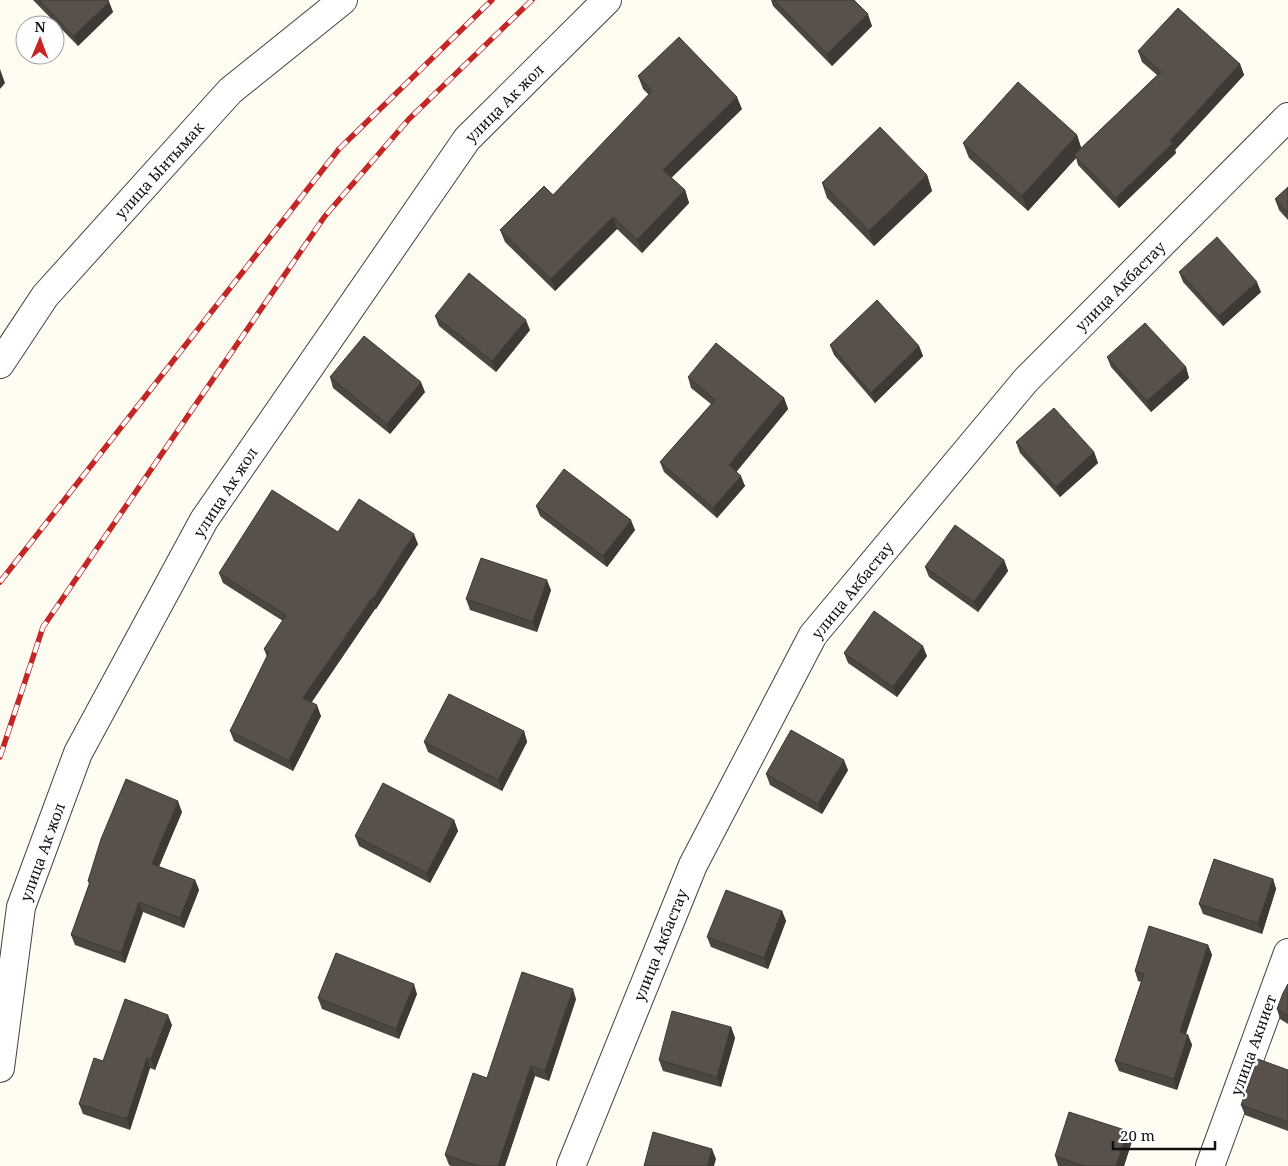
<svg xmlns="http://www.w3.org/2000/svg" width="1288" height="1166" font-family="'Noto Serif',serif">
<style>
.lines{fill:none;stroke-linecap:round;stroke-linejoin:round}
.street-casing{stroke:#424242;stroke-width:30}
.street{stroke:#fff;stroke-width:28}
.rail-casing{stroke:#c32624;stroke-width:5.5}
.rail{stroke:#fff;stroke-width:4;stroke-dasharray:11;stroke-linecap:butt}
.wall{fill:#4c4640}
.shaded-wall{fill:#3e3934}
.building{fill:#58514b;stroke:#3e3934}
.labels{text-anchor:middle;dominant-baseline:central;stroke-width:5;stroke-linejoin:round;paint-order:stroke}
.street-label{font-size:15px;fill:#0f0f0f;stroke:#fff}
</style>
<rect width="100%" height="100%" fill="#fffdf2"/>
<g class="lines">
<defs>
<g id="street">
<path d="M0,364L45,296L230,91L343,0"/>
<path d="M0,1068L21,907L78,753L204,520L467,139L607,0"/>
<path d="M571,1166L693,865L813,635L1026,380L1288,117"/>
<path d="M1210,1166L1288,953"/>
</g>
</defs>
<use href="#street" class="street-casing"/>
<use href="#street" class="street"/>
<defs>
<g id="rail">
<path d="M0,582L339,149L492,0"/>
<path d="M0,757L43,627L325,216L409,119L532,0"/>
</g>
</defs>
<use href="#rail" class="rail-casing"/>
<use href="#rail" class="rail"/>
</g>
<g class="wall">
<path d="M33,0H108L109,2L113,12L78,46Z"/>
<path d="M771,0H854L872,26L832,66L773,6Z"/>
<path d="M1138,51L1240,64L1244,75L1175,150L1176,153L1119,208L1078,165L1076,158L1028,211L969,158L963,143L1077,135L1081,148L1157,75L1142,62Z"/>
<path d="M638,76L742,109L671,178L685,190L689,203L642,253L617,229L555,291L505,242L500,230L553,195L649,95L643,89Z"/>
<path d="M927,175L932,191L874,246L827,198L822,183Z"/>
<path d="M1288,187V220L1279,210L1275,199Z"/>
<path d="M1179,272L1261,292L1223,326L1183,282Z"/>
<path d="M435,316L530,330L496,372L439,326Z"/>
<path d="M830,345L919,346L923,356L875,403L834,355Z"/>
<path d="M1107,357L1186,367L1189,378L1151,412L1111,367Z"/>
<path d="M330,377L425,392L390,434L333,388Z"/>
<path d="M688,377L784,398L788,409L736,472L745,486L717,518L664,472L660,462L711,404L691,388Z"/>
<path d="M1016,442L1094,452L1098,463L1060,497L1020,453Z"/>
<path d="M536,506L635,530L607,567L540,516Z"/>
<path d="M338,532L418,544L376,609H375L311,703L321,716L293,771L234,741L230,731L267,657L264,649L283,621L223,583L219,573Z"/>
<path d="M1004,560L1008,571L978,612L929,577L925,567Z"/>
<path d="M551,590L537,632L470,610L466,599Z"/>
<path d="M844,653L927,656L897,697L848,663Z"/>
<path d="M524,731L527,742L502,791L428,752L424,742Z"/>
<path d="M848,770L822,814L770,785L766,774Z"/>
<path d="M182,812L159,867L195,880L199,890L184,928L143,912L125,963L75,945L71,935L89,884L88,881Z"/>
<path d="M454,820L458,831L430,883L359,846L355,836Z"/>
<path d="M1273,879L1276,889L1262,934L1203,914L1199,904Z"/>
<path d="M782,911L786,921L768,969L711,947L707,937Z"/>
<path d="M1208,945L1212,955L1186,1034L1188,1035L1192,1045L1177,1090L1119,1071L1115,1061L1141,982L1138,981L1135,971Z"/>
<path d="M1288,984V1024L1280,1019L1277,1009Z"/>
<path d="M417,994L399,1039L322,1009L318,998Z"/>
<path d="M576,999L549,1081L535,1076L505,1166H451L449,1165L445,1155L487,1078Z"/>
<path d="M172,1025L155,1070L150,1068L130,1130L83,1114L79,1104L103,1061Z"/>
<path d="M731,1027L735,1038L721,1087L663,1071L659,1060Z"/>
<path d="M1288,1070V1131L1245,1115L1241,1105Z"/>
<path d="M1128,1131L1132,1141L1124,1166H1058L1055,1156Z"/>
</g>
<g class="shaded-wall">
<path d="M109,2L113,12L78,46L74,36Z"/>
<path d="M868,14L872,26L832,66L827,54Z"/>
<path d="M1240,64L1244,75L1175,150L1176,153L1119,208L1116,198L1170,141Z"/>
<path d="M0,69L5,83L0,89Z"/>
<path d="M737,97L742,109L667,182L663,170Z"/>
<path d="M1077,135L1082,150L1074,155L1076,158L1028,211L1022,196Z"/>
<path d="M927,175L932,191L874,246L869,231Z"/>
<path d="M685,190L689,203L642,253L637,240Z"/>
<path d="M613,217L617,229L555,291L551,279Z"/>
<path d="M1257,282L1261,292L1223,326L1219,316Z"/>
<path d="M526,320L530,330L496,372L492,361Z"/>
<path d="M919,346L923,356L875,403L871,393Z"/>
<path d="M1186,367L1189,378L1151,412L1147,401Z"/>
<path d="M421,382L425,392L390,434L387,424Z"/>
<path d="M784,398L788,409L733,476L729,465Z"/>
<path d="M1094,452L1098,463L1060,497L1056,487Z"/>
<path d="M741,476L745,486L717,518L713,508Z"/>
<path d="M631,520L635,530L607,567L603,556Z"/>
<path d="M414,534L418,544L376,609L373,599Z"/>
<path d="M1004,560L1008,571L978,612L974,602Z"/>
<path d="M547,580L551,590L537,632L533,622Z"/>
<path d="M372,598L375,609L307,709L303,698Z"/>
<path d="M923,646L927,656L897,697L893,687Z"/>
<path d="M317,705L321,716L293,771L289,761Z"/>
<path d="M524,731L527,742L502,791L498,780Z"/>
<path d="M844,760L848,770L822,814L818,804Z"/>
<path d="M178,801L182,812L155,875L152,864Z"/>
<path d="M454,820L458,831L430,883L427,873Z"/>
<path d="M1273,879L1276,889L1262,934L1258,923Z"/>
<path d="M195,880L199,890L184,928L180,918Z"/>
<path d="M139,902L143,912L125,963L121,953Z"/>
<path d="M782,911L786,921L768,969L764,958Z"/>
<path d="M1208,945L1212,955L1183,1042L1180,1032Z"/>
<path d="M414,984L417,994L399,1039L396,1029Z"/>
<path d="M573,989L576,999L549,1081L545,1071Z"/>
<path d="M168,1015L172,1025L155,1070L151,1059Z"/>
<path d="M731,1027L735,1038L721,1087L717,1077Z"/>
<path d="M1188,1035L1192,1045L1177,1090L1174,1079Z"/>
<path d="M147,1058L150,1068L130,1130L127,1119Z"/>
<path d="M531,1066L535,1076L505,1166H498Z"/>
<path d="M1128,1131L1132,1141L1124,1166H1116Z"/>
<path d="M712,1149L716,1159L714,1166H707Z"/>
</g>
<g class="building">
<path d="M39,0H108L109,2L74,36Z"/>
<path d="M774,0H854L868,14L827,54Z"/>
<path d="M1178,8L1240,64L1170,141L1173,143L1116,198L1074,155L1161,72L1138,51Z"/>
<path d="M679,37L737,97L663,170L685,190L637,240L613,217L551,279L500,230L544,186L553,195L652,91L638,76Z"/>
<path d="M1018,82L1077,135L1022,196L963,143Z"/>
<path d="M880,127L927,175L869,231L822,183Z"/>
<path d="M1288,187V213L1275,199Z"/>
<path d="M1217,237L1257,282L1219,316L1179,272Z"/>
<path d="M469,273L526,320L492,361L435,316Z"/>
<path d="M877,300L919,346L871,393L830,345Z"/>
<path d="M1145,323L1186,367L1147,401L1107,357Z"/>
<path d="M364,336L421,382L387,424L330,377Z"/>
<path d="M716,343L784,398L729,465L741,476L713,508L660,462L715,400L688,377Z"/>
<path d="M1054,408L1094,452L1056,487L1016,442Z"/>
<path d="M564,469L631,520L603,556L536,506Z"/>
<path d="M272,490L338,532L359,499L414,534L373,599L372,598L303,698L317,705L289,761L230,731L269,652L264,649L286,615L219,573Z"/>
<path d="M955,525L1004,560L974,602L925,567Z"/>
<path d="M481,558L547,580L533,622L466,599Z"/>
<path d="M874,611L923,646L893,687L844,653Z"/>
<path d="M449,694L524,731L498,780L424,742Z"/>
<path d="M791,730L844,760L818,804L766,774Z"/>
<path d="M126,779L178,801L152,864L195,880L180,918L139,902L121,953L71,935L90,882L88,881L101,839Z"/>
<path d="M383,783L454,820L427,873L355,836Z"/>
<path d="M1214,859L1273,879L1258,923L1199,904Z"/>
<path d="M726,890L782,911L764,958L707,937Z"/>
<path d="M1149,926L1208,945L1180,1032L1188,1035L1174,1079L1115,1061L1144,974L1135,971Z"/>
<path d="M336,953L414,984L396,1029L318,998Z"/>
<path d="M522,972L573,989L545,1071L531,1066L498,1166H479L445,1155L473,1073L487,1078Z"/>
<path d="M1288,984V1016L1277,1009L1283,993Z"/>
<path d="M125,999L168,1015L151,1059L147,1058L127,1119L79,1104L94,1058L103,1061Z"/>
<path d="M672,1011L731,1027L717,1077L659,1060Z"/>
<path d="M1258,1059L1288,1070V1122L1241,1105Z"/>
<path d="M1069,1112L1128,1131L1116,1166H1084L1055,1156Z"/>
<path d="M653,1132L712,1149L707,1166H644Z"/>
</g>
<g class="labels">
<g class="street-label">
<text transform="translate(504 103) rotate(-45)">улица Ак жол</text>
<text transform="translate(159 170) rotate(-48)">улица Ынтымак</text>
<text transform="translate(1120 286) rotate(-45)">улица Акбастау</text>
<text transform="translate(225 492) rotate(-57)">улица Ак жол</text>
<text transform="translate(852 590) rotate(-51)">улица Акбастау</text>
<text transform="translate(42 852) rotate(-70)">улица Ак жол</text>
<text transform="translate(660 945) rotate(-68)">улица Акбастау</text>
<text transform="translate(1253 1045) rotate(-70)">улица Акниет</text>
</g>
</g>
<g transform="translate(40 40) rotate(1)"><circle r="24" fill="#ffffff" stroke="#9f9f9f"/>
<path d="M0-4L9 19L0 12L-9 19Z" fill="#c32624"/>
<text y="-8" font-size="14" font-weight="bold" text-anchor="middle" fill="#0f0f0f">N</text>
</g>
<path d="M1113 1141v8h102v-8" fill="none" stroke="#0f0f0f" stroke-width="2.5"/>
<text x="1120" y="1141" font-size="15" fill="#0f0f0f" stroke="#ffffff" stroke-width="4" paint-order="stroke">20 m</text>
</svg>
